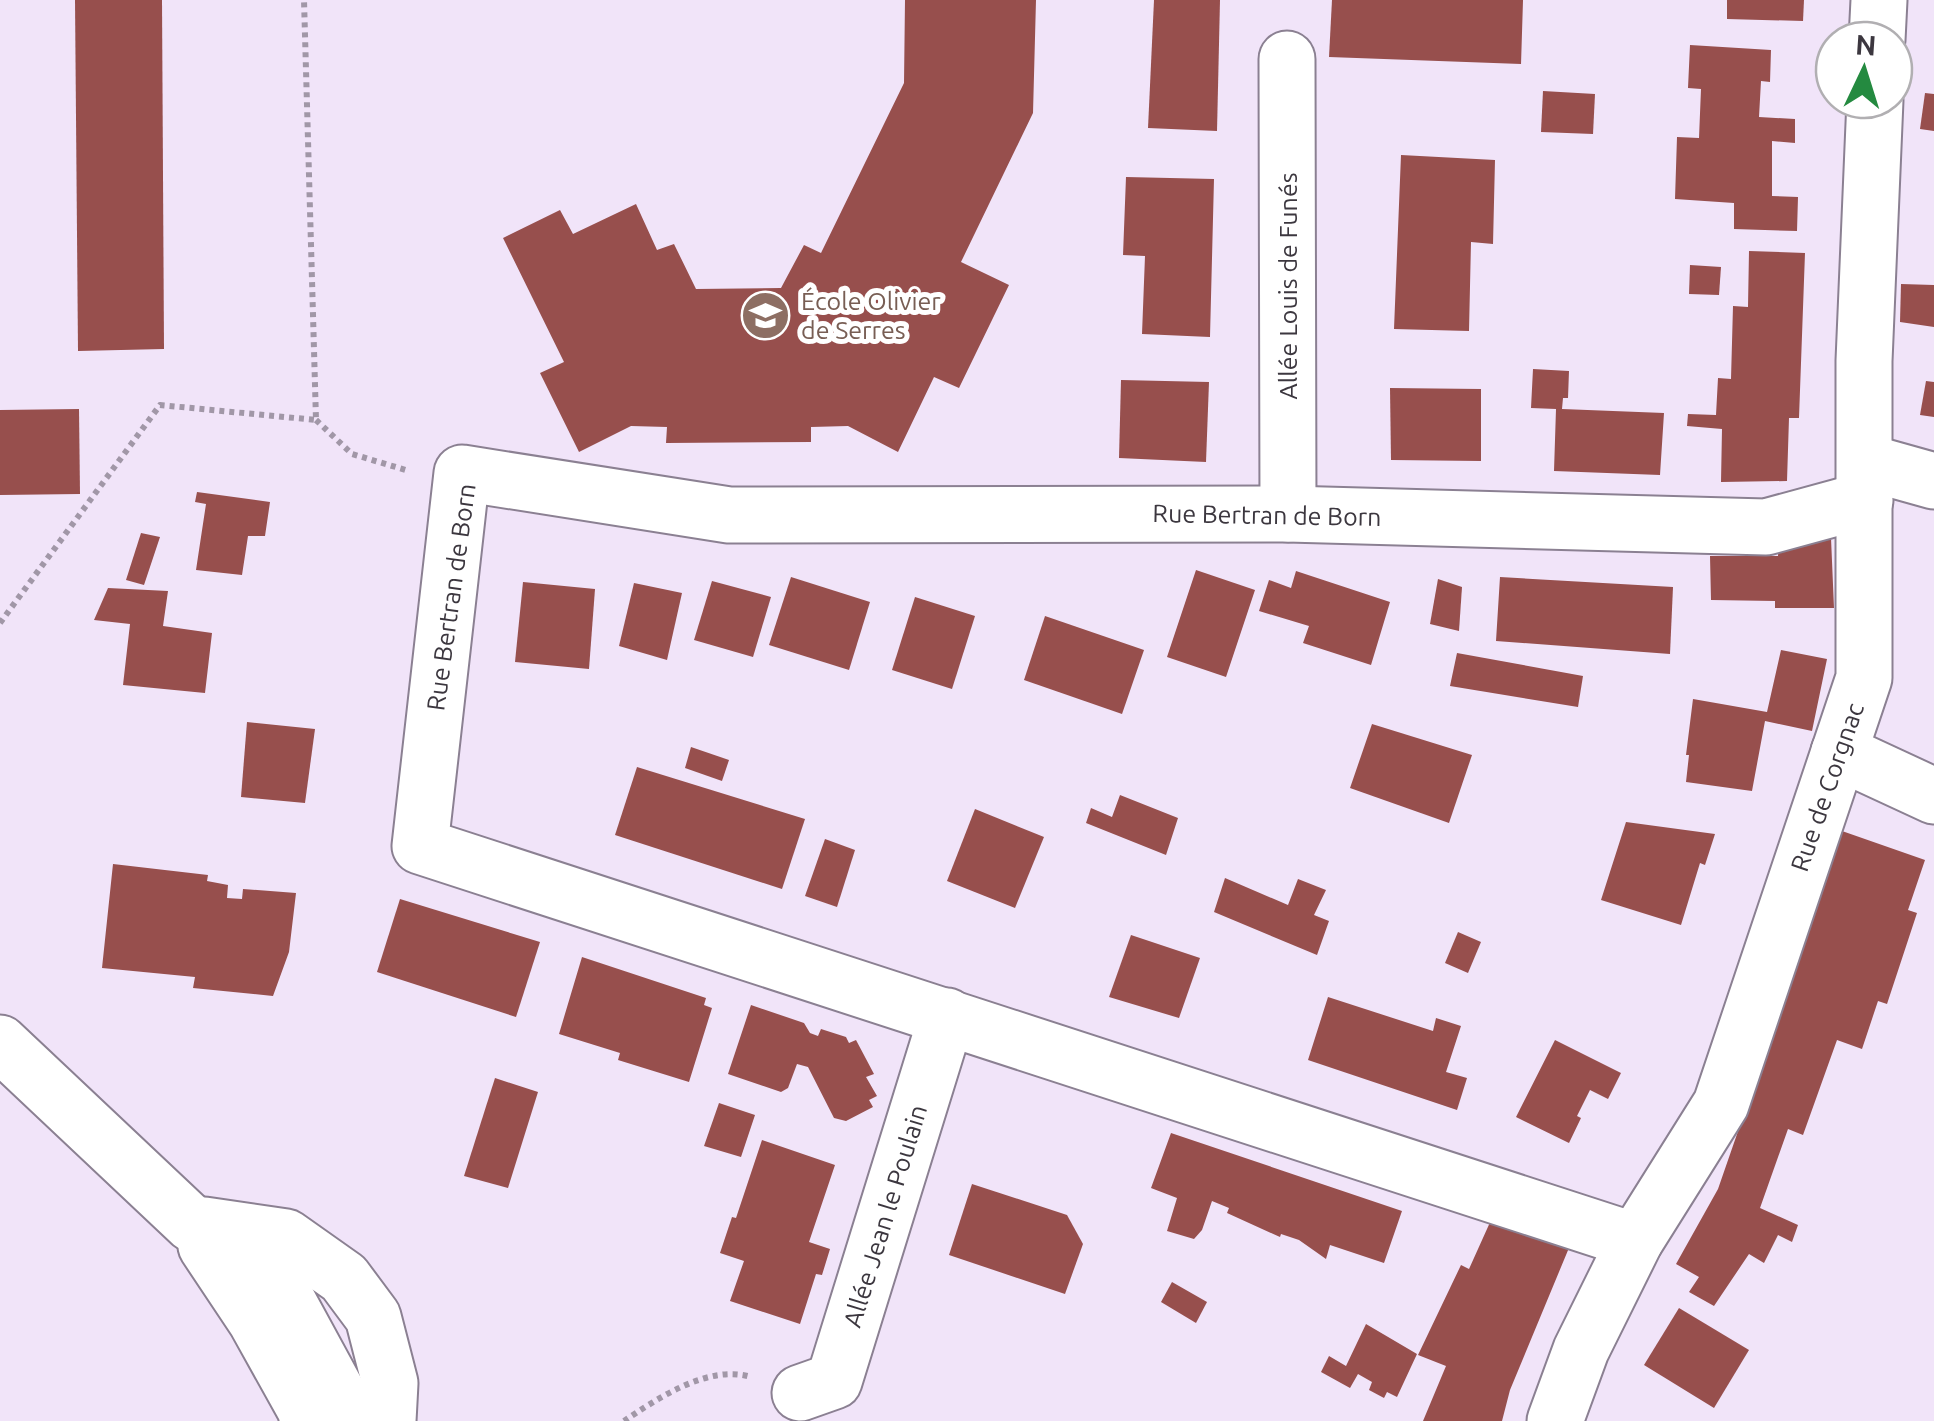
<svg xmlns="http://www.w3.org/2000/svg" width="1934" height="1421" font-family="Ubuntu,sans-serif">
<style>
.building{fill:#974f4d}
.lines{fill:none;stroke-linecap:round;stroke-linejoin:round}
.minor-casing{stroke:#8b8092;stroke-width:59}
.path{stroke:#a197a7;stroke-width:6;stroke-dasharray:5 5;stroke-linecap:butt}
.minor{stroke:#fff;stroke-width:55}
.labels{text-anchor:middle;dominant-baseline:central;stroke-width:10;stroke-linejoin:round;paint-order:stroke}
.street-label{font-size:25px;fill:#3c373f;stroke:#fff}
.education-label{font-size:25px;fill:#785e54;stroke:#fff;text-anchor:start}
</style>
<rect width="100%" height="100%" fill="#f1e4f9"/>
<g class="building">
<path d="M75,0H162L164,349L78,351Z"/>
<path d="M905,0H1036L1033,113L961,262L1009,285L959,388L934,377L898,452L848,426L811,427V442L666,443L667,427L631,426L579,452L540,373L564,362L503,238L560,210L573,234L636,204L657,250L674,244L696,289L781,288L804,245L821,253L904,83Z"/>
<path d="M1154,0H1220L1217,131L1148,128Z"/>
<path d="M1332,0H1523L1521,64L1329,57Z"/>
<path d="M1727,0H1804L1803,21L1727,19Z"/>
<path d="M1690,45L1771,50L1770,82L1761,81L1759,117L1795,119V143L1772,141V196L1798,197L1797,231L1734,229V203L1675,199L1677,137L1699,138L1701,89L1688,88Z"/>
<path d="M1543,91L1595,94L1593,134L1541,132Z"/>
<path d="M1925,93L1934,94V131L1920,129Z"/>
<path d="M1401,155L1495,160L1493,244L1471,242L1469,331L1394,329Z"/>
<path d="M1126,177L1214,179L1210,337L1142,334L1145,256L1123,255Z"/>
<path d="M1749,251L1805,253L1799,418H1789L1787,481L1721,482L1722,429L1687,426L1688,414L1716,415L1718,378L1731,379L1733,306L1748,307Z"/>
<path d="M1690,265L1721,267L1719,295L1689,294Z"/>
<path d="M1901,284L1934,285V327L1900,322Z"/>
<path d="M1533,369L1569,371L1568,398H1563L1562,409L1664,413L1660,475L1554,471L1556,409L1531,408Z"/>
<path d="M1121,380L1209,382L1206,462L1119,458Z"/>
<path d="M1926,381L1934,382V417L1920,415Z"/>
<path d="M1390,388L1481,389V461L1391,460Z"/>
<path d="M79,409L80,494L0,495V410Z"/>
<path d="M197,492L270,502L265,536H248L242,575L196,570L206,504L195,502Z"/>
<path d="M141,533L160,537L144,585L126,580Z"/>
<path d="M1779,538H1831L1834,608H1775V601L1711,600L1710,556H1778Z"/>
<path d="M1196,570L1255,590L1226,677L1167,657Z"/>
<path d="M1296,571L1390,602L1371,665L1303,643L1309,626L1259,611L1269,580L1291,588Z"/>
<path d="M791,577L870,602L849,670L769,645Z"/>
<path d="M1500,577L1673,587L1670,654L1496,641Z"/>
<path d="M1438,579L1462,587L1459,631L1430,624Z"/>
<path d="M712,581L771,597L753,657L694,640Z"/>
<path d="M523,582L595,589L589,669L515,662Z"/>
<path d="M634,583L682,593L667,660L619,646Z"/>
<path d="M108,588L168,591L163,626L212,633L205,693L123,685L130,624L94,620Z"/>
<path d="M915,597L975,616L952,689L892,670Z"/>
<path d="M1045,616L1144,650L1122,714L1024,680Z"/>
<path d="M1781,650L1827,659L1812,731L1765,721L1752,791L1686,782L1689,755H1686L1693,699L1767,712Z"/>
<path d="M1457,653L1583,676L1578,707L1450,686Z"/>
<path d="M247,722L315,729L305,803L241,797Z"/>
<path d="M1372,724L1472,755L1449,823L1350,788Z"/>
<path d="M691,747L729,760L722,781L685,768Z"/>
<path d="M637,767L805,819L782,889L615,835Z"/>
<path d="M1120,795L1178,818L1166,855L1086,823L1091,808L1112,817Z"/>
<path d="M975,809L1044,837L1015,908L947,881Z"/>
<path d="M1626,822L1715,834L1705,865L1700,863L1681,925L1601,900Z"/>
<path d="M1842,831L1925,860L1908,910L1917,913L1887,1004L1878,1001L1862,1049L1837,1040L1803,1135L1788,1129L1760,1208L1798,1225L1792,1242L1778,1235L1764,1263L1749,1254L1714,1306L1689,1292L1699,1277L1676,1264L1718,1189Z"/>
<path d="M825,839L855,850L837,907L805,896Z"/>
<path d="M113,864L208,875L207,881L228,885L227,898L242,899L243,889L296,893L289,952L273,996L193,988L195,977L102,968Z"/>
<path d="M1225,878L1288,905L1298,879L1326,890L1314,915L1329,921L1317,955L1214,912Z"/>
<path d="M400,899L540,942L516,1017L377,972Z"/>
<path d="M1458,932L1481,942L1468,973L1445,963Z"/>
<path d="M1131,935L1200,958L1179,1018L1109,997Z"/>
<path d="M582,957L706,998L704,1005L712,1008L689,1082L618,1060L620,1053L559,1034Z"/>
<path d="M1328,997L1433,1031L1436,1018L1461,1026L1446,1072L1467,1078L1457,1110L1308,1060Z"/>
<path d="M751,1005L804,1023L810,1033L818,1036L821,1029L846,1037L849,1043L856,1040L874,1074L866,1077L877,1096L869,1100L873,1107L846,1121L834,1118L808,1067L797,1064L788,1088L781,1092L728,1074Z"/>
<path d="M1555,1040L1621,1073L1608,1099L1590,1090L1577,1116L1581,1118L1569,1143L1516,1117Z"/>
<path d="M495,1078L538,1092L508,1188L464,1176Z"/>
<path d="M719,1103L755,1115L741,1157L704,1146Z"/>
<path d="M1171,1133L1402,1211L1384,1263L1330,1245L1326,1259L1299,1240L1281,1234L1280,1237L1227,1213L1229,1208L1212,1201L1202,1230L1194,1239L1167,1231L1177,1198L1151,1188Z"/>
<path d="M762,1140L835,1165L809,1242L830,1249L822,1275L816,1274L800,1324L730,1301L744,1261L720,1253L732,1217L736,1218Z"/>
<path d="M972,1184L1067,1215L1083,1244L1065,1294L949,1255Z"/>
<path d="M1496,1209L1571,1243L1510,1390L1502,1421H1423L1446,1366L1418,1355L1461,1265L1469,1269Z"/>
<path d="M1172,1282L1207,1302L1196,1323L1161,1302Z"/>
<path d="M1679,1308L1749,1350L1714,1408L1644,1365Z"/>
<path d="M1366,1324L1417,1354L1397,1397L1387,1392L1384,1398L1369,1390L1372,1382L1358,1374L1350,1388L1321,1372L1329,1356L1346,1366Z"/>
</g>
<g class="lines">
<defs>
<g id="minor">
<path d="M1877,40L1879,0"/>
<path d="M1287,59L1288,514"/>
<path d="M1866,462L1934,481"/>
<path d="M1839,752L1934,796"/>
<path d="M0,1043L191,1223L278,1283L353,1421"/>
<path d="M204,1225L286,1237L344,1278L373,1317L390,1383L388,1421"/>
<path d="M1635,1241L420,846L462,473L729,515L1288,514L1766,527L1865,500"/>
<path d="M206,1246L256,1321L305,1409L308,1421"/>
<path d="M800,1393L834,1381L947,1016"/>
<path d="M1555,1421L1581,1350L1635,1241L1721,1104L1864,678V361L1875,100"/>
</g>
</defs>
<use href="#minor" class="minor-casing"/>
<g class="path">
<path d="M316,420L352,454L409,471"/>
<path d="M0,623L160,405L316,420L304,0"/>
<path d="M624,1421C658,1398 709,1364 751,1377"/>
</g>
<use href="#minor" class="minor"/>
</g>
<defs>
<symbol id="school-disc" viewBox="-11 -11 22 22"><circle r="9.5" fill="#8d6e63" stroke="#fff"/><path d="M0-5L7-2L0 1L-7-2ZM-4 1L0 2.5L4 1V4Q0 6-4 4Z" fill="#fff"/></symbol>
</defs>
<g fill-rule="evenodd">
<use href="#school-disc" x="738" y="288" width="55" height="55"/>
</g>
<g class="labels">
<g class="street-label">
<text transform="translate(1288 286) rotate(-90)">Allée Louis de Funés</text>
<text transform="translate(1267 515) rotate(1)">Rue Bertran de Born</text>
<text transform="translate(451 597) rotate(-82)">Rue Bertran de Born</text>
<text transform="translate(1827 787) rotate(-71)">Rue de Corgnac</text>
<text transform="translate(885 1216) rotate(-73)">Allée Jean le Poulain</text>
</g>
<g class="education-label">
<text x="801" y="301">École Olivier<tspan x="801" dy="29">de Serres</tspan></text>
</g>
</g>
<g transform="translate(1864 70) rotate(4)"><circle r="48" fill="#ffffff" stroke="#b1afb2" stroke-width="2.5"/>
<path d="M0-8L18 38L0 25L-18 38Z" fill="#248a40"/>
<text y="-15" font-size="28" font-weight="bold" text-anchor="middle" fill="#3c373f">N</text>
</g>
</svg>
